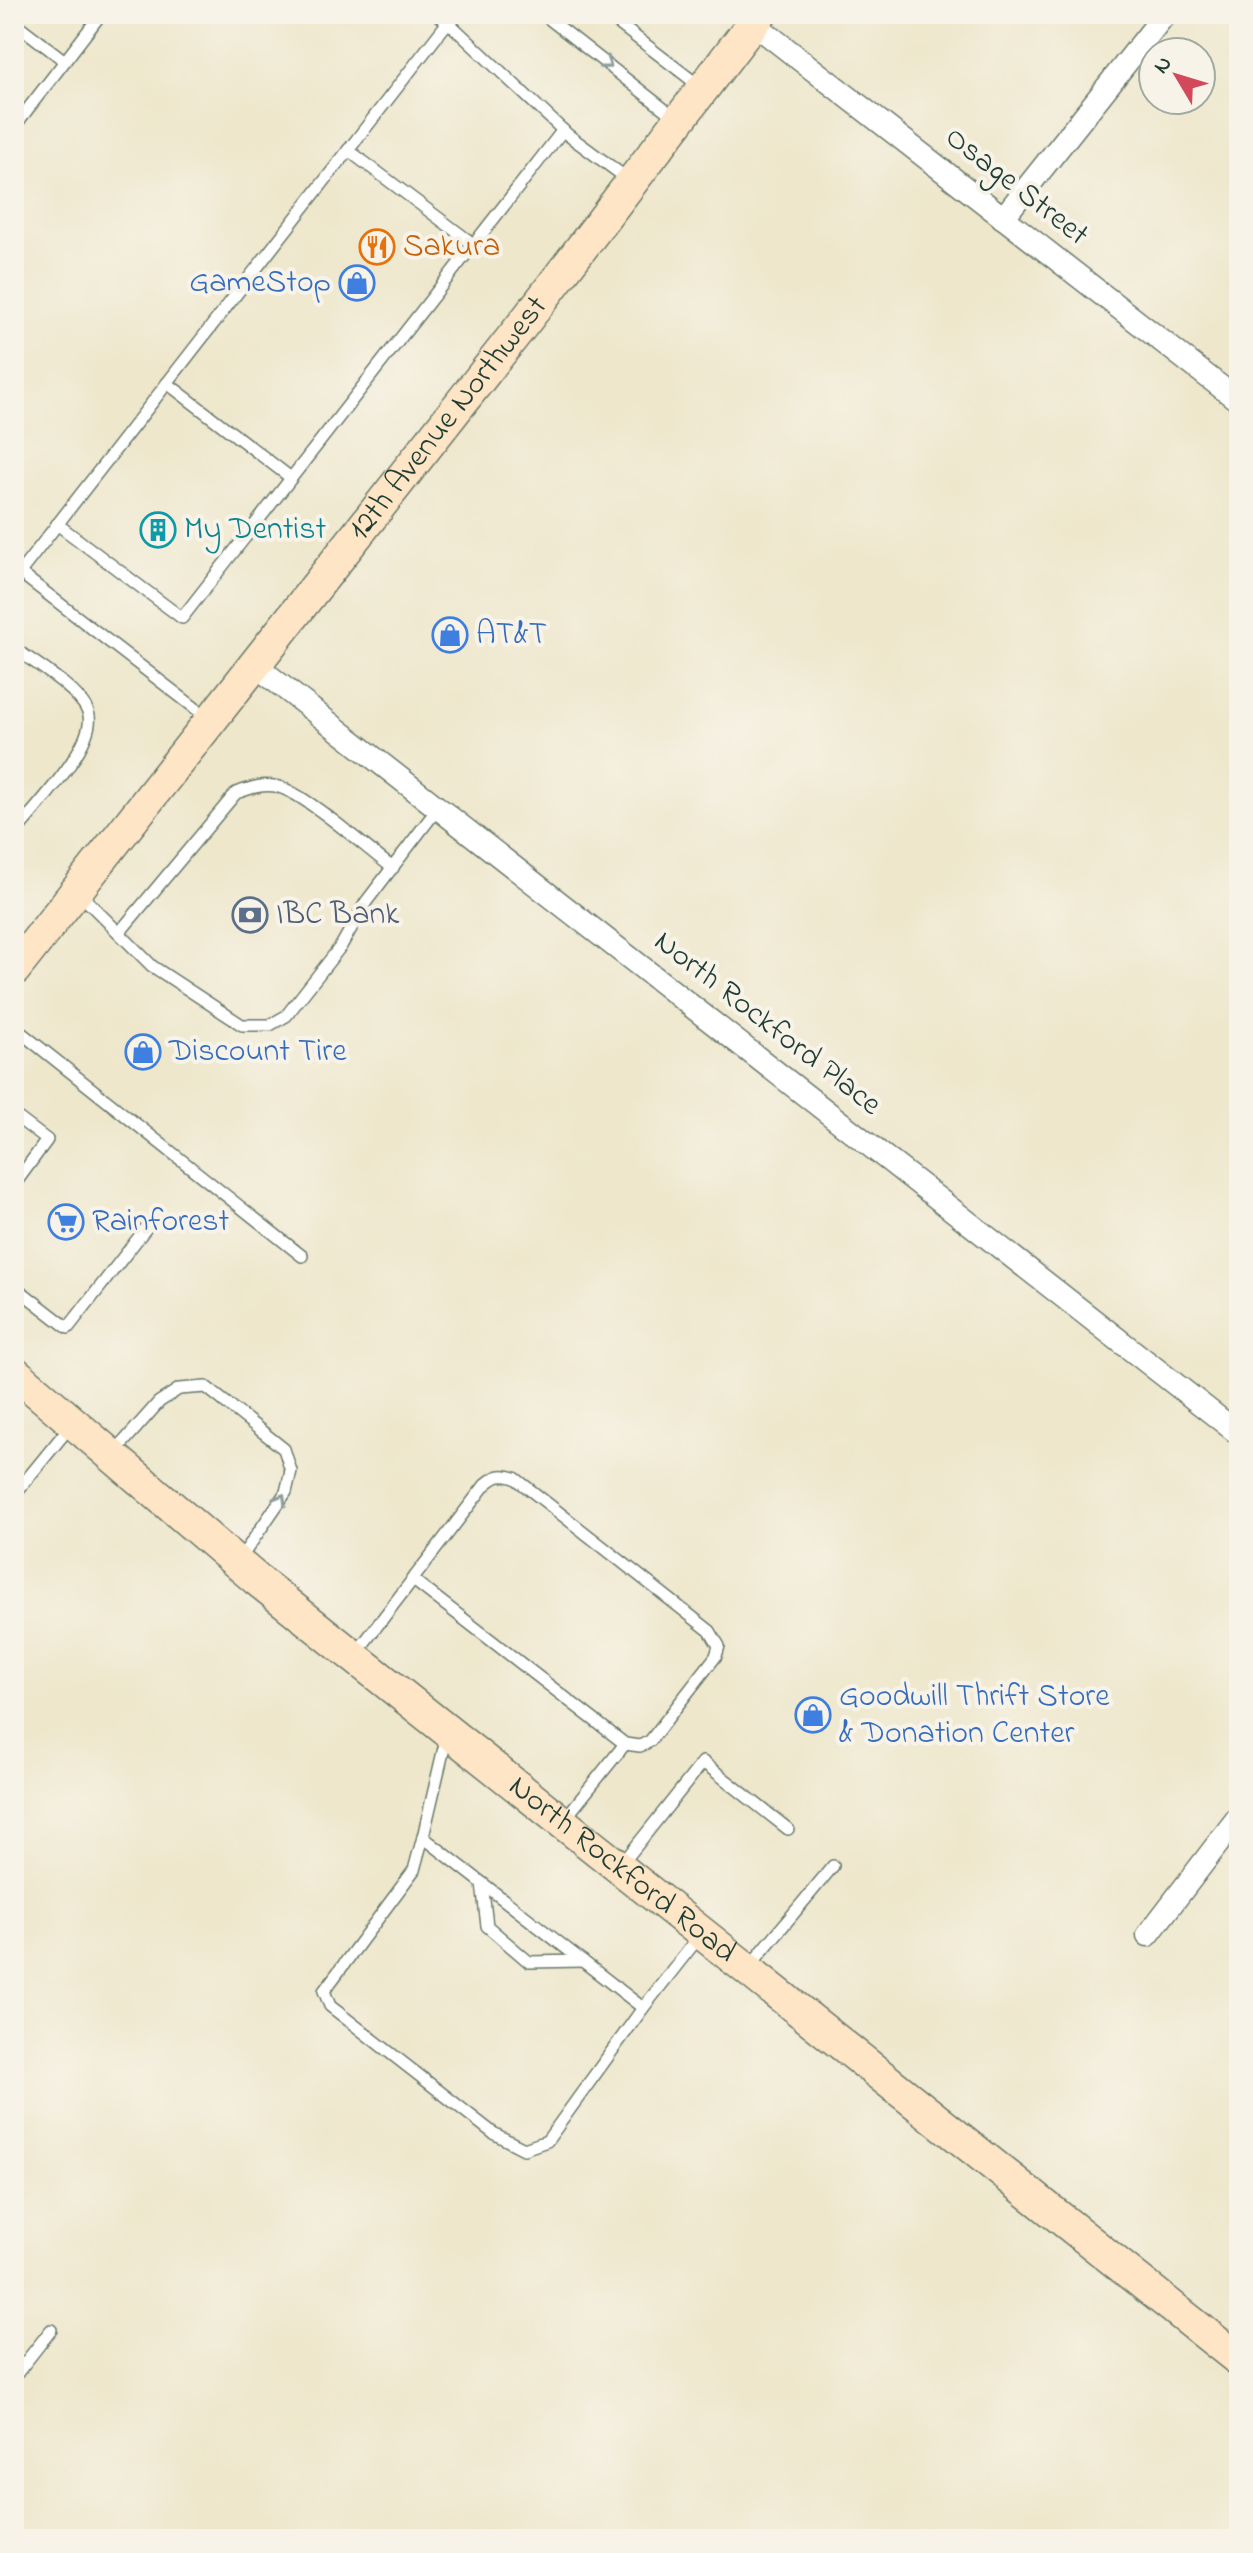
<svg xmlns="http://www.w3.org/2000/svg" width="1253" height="2553" font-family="'Indie Flower',sans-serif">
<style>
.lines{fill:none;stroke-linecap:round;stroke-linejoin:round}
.lane-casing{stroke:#677869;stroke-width:14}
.street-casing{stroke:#677869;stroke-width:25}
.secondary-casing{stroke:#677869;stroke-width:35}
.lane{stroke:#fff;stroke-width:11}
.street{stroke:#fff;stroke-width:22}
.secondary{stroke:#fee5c5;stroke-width:32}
.oneway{stroke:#8f9e9a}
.labels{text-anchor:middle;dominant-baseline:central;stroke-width:8;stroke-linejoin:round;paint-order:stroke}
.street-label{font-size:32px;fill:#1f3d34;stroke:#f7f3e8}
.food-label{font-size:32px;fill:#c56008;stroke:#f7f3e8;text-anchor:start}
.shop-label{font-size:32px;fill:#366cbe;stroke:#f7f3e8;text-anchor:start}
.culture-label{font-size:32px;fill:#0d838f;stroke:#f7f3e8;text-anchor:start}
.service-label{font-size:32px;fill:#4e5e75;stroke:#f7f3e8;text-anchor:start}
</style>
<rect width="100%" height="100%" fill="#f7f3e8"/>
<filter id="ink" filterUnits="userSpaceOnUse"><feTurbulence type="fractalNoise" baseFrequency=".0125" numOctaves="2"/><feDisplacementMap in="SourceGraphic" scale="16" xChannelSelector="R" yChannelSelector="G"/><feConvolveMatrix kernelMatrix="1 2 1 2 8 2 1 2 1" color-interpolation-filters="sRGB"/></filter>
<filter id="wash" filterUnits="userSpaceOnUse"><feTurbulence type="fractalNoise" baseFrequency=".006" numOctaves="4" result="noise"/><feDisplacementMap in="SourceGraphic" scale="32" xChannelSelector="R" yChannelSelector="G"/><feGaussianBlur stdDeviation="1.8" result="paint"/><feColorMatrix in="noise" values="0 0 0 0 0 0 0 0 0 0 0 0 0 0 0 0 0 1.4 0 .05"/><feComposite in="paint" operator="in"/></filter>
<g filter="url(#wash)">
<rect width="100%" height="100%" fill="#eee7cc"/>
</g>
<g filter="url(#ink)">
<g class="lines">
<defs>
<g id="lane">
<path d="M437,14L448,22"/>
<path d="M543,14L678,120"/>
<path d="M606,14L702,88"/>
<path d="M14,22L65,61L14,127"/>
<path d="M65,61L101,14"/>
<path d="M348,150L473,244"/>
<path d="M167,383L291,478"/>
<path d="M57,524L182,618L563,130"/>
<path d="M15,569L208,718"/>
<path d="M14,580L448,22L568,135L629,180"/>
<path d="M14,648C34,663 79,689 88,712C100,741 33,810 14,834"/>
<path d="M80,894L152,966L242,1025H270L286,1016L341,946L366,902L438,808"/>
<path d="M119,933L236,793C250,788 264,783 279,787C307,795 367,849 393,868"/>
<path d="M14,1027L302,1256"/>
<path d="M14,1115L47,1140L14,1185"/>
<path d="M14,1286L68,1328L150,1223"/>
<path d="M113,1454L159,1402L179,1389L206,1387L284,1449L291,1471L286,1492L240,1559"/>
<path d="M14,1495L72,1424"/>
<path d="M354,1656L485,1485C495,1476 501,1473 515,1478L710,1631L719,1646L716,1656L650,1741L640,1746L625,1744L412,1579"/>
<path d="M447,1735L423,1837L643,2008L699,1937"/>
<path d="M563,1821L625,1744"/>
<path d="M423,1837L414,1870L324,1991L330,2006L493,2133L524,2149L547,2141L643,2008"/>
<path d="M622,1864L703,1762L788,1829"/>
<path d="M482,1883L487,1926L529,1962L583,1961"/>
<path d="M749,1967L833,1866"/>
<path d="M14,2377L51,2330"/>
</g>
<g id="street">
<path d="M753,23L1239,401"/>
<path d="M1003,218L1165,14"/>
<path d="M255,665L1239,1434"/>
<path d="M1148,1935L1239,1816"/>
</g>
<g id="secondary">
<path id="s1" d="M14,970L527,319L760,14"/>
<path id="s2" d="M14,1372L256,1579L1239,2360"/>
</g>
</defs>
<use href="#lane" class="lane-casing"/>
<use href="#street" class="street-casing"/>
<use href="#secondary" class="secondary-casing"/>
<use href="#lane" class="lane"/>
<use href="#street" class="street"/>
<use href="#secondary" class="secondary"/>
</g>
<defs><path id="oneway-chevron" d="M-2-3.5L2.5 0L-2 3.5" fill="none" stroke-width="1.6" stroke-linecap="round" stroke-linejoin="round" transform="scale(2)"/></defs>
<g class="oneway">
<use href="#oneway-chevron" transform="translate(607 64) rotate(38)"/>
<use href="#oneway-chevron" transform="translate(281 1499) rotate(-60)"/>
</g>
</g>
<defs>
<symbol id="restaurant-ring" viewBox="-11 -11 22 22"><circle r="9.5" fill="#f7f3e8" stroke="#e8710a" stroke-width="1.5"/><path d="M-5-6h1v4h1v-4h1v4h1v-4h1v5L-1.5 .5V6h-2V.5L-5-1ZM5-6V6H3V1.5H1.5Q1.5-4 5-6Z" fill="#e8710a"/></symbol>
<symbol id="shop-ring" viewBox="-11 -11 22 22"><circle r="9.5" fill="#f7f3e8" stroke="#3f7fe0" stroke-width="1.5"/><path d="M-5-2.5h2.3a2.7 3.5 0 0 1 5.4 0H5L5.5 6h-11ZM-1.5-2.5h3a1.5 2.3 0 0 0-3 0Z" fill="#3f7fe0"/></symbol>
<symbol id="building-ring" viewBox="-11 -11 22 22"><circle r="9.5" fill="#f7f3e8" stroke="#0f9aa8" stroke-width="1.5"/><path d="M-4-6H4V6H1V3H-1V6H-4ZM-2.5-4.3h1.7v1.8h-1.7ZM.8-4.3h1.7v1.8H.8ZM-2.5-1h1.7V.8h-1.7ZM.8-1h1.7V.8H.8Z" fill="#0f9aa8"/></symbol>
<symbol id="bank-ring" viewBox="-11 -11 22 22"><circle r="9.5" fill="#f7f3e8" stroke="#5c6f8a" stroke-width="1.5"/><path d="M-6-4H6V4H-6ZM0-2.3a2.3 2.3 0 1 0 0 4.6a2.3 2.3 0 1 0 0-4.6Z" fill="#5c6f8a"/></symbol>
<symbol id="supermarket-ring" viewBox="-11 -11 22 22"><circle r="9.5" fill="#f7f3e8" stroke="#3f7fe0" stroke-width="1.5"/><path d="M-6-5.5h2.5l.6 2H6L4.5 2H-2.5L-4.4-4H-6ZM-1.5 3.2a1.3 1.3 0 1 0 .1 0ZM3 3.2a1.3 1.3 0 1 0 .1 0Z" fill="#3f7fe0"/></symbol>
</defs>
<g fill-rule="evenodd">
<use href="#restaurant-ring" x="357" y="227" width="40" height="40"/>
<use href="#shop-ring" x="337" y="263" width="40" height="40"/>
<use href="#building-ring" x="138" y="510" width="40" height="40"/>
<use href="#shop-ring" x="430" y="615" width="40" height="40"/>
<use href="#bank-ring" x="230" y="895" width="40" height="40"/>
<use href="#shop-ring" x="123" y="1032" width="40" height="40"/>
<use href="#supermarket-ring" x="46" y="1202" width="40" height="40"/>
<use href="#shop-ring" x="793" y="1695" width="40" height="40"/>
</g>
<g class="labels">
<g class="street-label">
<text transform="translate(1016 187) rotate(38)">Osage Street</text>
<text stroke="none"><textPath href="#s1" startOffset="702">12th Avenue Northwest</textPath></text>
<text transform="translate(767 1024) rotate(38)">North Rockford Place</text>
<text stroke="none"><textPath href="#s2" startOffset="786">North Rockford Road</textPath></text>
</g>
<g class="food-label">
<text x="403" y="247">Sakura</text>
</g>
<g class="shop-label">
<text x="331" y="283" text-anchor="end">GameStop</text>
<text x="476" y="635">AT&amp;T</text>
<text x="169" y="1052">Discount Tire</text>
<text x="92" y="1222">Rainforest</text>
<text x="839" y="1697">Goodwill Thrift Store<tspan x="839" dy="37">&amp; Donation Center</tspan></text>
</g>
<g class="culture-label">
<text x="184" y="530">My Dentist</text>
</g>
<g class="service-label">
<text x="276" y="915">IBC Bank</text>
</g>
</g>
<rect width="1253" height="2553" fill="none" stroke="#f7f3e8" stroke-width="48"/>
<g transform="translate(1177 76) rotate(308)"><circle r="38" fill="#f7f3e8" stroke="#a1aaa0" stroke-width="2"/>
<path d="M0-6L14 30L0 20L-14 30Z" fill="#d1495b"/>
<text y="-12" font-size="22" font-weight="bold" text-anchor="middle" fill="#1f3d34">N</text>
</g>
</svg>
